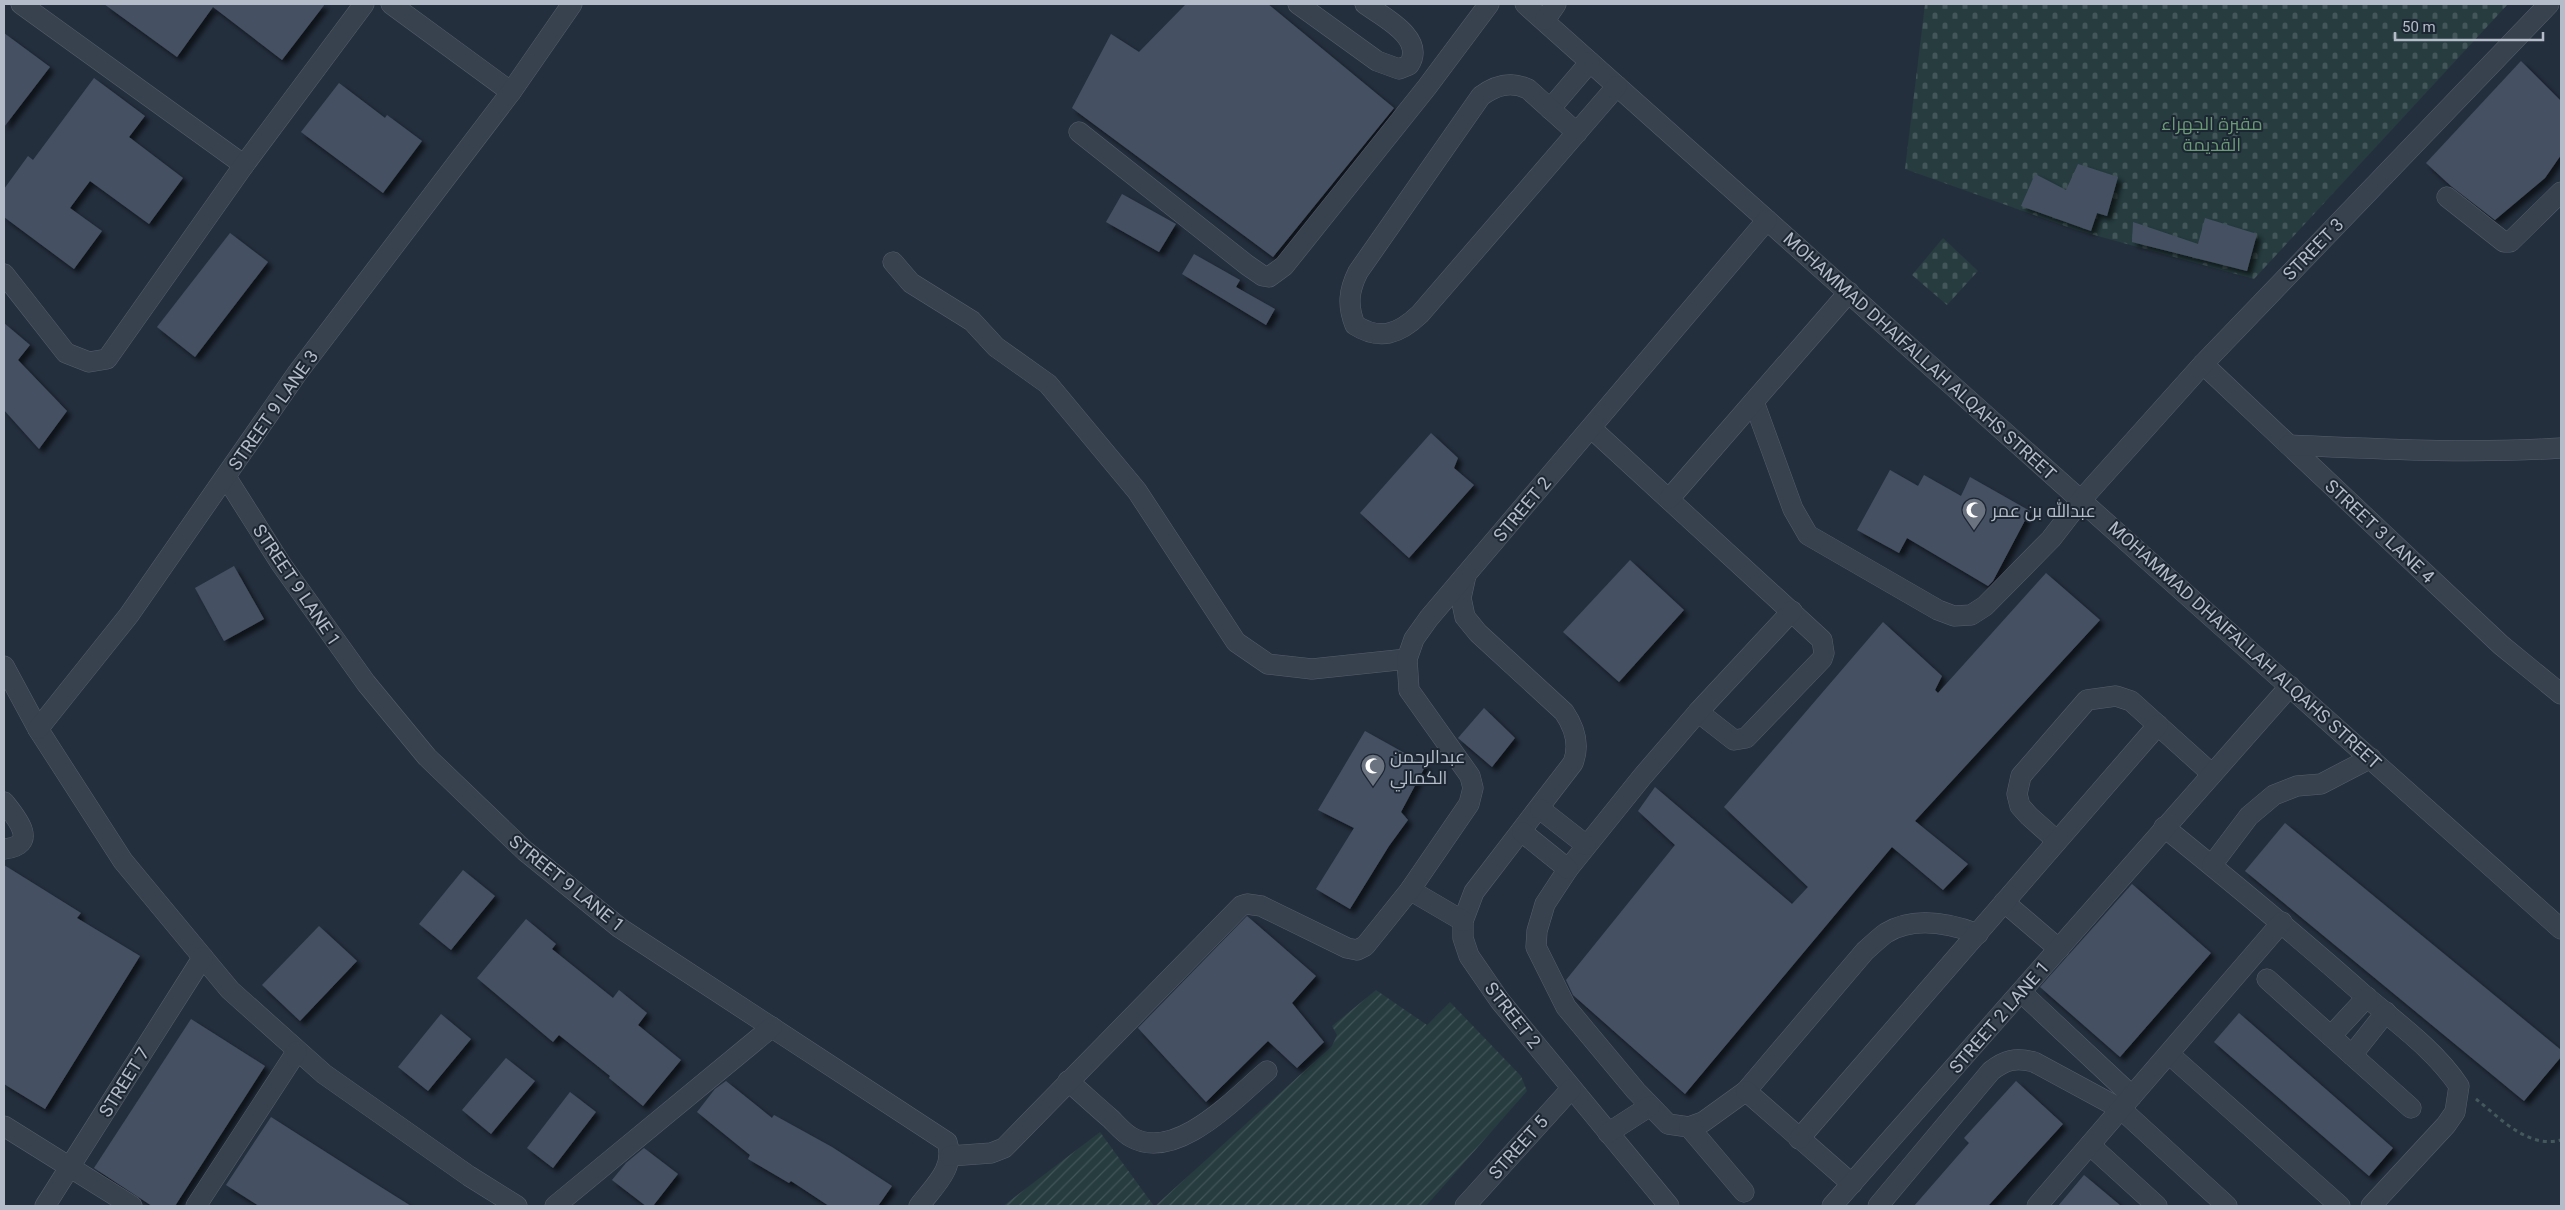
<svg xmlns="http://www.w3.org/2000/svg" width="2565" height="1210" font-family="Roboto,Cairo,sans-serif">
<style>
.cemetery{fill:url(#cemetery-stones)}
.garden{fill:url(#garden-furrows)}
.building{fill:#455162;filter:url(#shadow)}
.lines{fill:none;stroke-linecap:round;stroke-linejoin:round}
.minor-casing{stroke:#565f6c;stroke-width:21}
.path{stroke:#44595c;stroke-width:3;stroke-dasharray:4 4;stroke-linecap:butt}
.minor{stroke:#38414e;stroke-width:20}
.labels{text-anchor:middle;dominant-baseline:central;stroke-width:4;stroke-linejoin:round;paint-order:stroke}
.park-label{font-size:18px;fill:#6b9a76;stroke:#1d2633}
.street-label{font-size:18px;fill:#b4bcc9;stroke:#1d2633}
.poi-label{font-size:18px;fill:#b4bcc9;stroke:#1d2633;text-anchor:start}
</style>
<defs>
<pattern id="cemetery-stones" width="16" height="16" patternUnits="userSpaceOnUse" patternTransform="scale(1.25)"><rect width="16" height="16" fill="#263c3f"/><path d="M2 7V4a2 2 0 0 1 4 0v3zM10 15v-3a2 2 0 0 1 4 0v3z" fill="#435659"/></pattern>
<pattern id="garden-furrows" width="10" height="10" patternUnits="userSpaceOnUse" patternTransform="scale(1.25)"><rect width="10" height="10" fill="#263c3f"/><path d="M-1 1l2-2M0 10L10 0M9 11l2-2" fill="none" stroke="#435659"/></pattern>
<filter id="shadow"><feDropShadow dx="4.5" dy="4.5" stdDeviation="2.5" flood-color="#0009"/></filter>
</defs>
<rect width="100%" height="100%" fill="#242f3e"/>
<g class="cemetery">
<path d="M1925,4H2508L2254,279L2076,230L1905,169Z"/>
<path d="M1943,238L1978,271L1947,305L1912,275Z"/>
</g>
<g class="garden">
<path d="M1376,990L1427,1025L1450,1002L1521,1076L1527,1091L1426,1206H1155L1332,1046L1337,1035L1332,1026Z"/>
<path d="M1100,1132L1154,1206H1002H1003Z"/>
</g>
<g class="building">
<path d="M104,4H325L282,60L213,7L177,57Z"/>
<path d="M1186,4H1268L1394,108L1273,257L1072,108L1111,34L1139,52Z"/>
<path d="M4,33L50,67L4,127Z"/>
<path d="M2521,61L2561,101V155L2545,178L2495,220L2451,186L2426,163Z"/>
<path d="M94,78L145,116L129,137L183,178L149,224L90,181L70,208L102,231L74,269L4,217V189L28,156L33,160Z"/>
<path d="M339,83L385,118L387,115L422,141L383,193L301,132Z"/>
<path d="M2078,164L2118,177L2107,216L2097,213L2091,231L2021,206L2035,174L2066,190Z"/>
<path d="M1122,194L1176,224L1159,252L1106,222Z"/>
<path d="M2205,218L2257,234L2247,271L2132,242L2133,222L2198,244Z"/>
<path d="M230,233L268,262L195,357L157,327Z"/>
<path d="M1194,254L1240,280L1236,287L1275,309L1266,325L1182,274Z"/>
<path d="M4,323L30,345L18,360L67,411L39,449L4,410Z"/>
<path d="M1431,433L1458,458L1454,468L1474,485L1409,558L1360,513Z"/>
<path d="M1890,470L1918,486L1924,475L1961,496L1970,477L2030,511L1993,581L1988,586L1907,538L1899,553L1857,530Z"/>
<path d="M1630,560L1684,610L1619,682L1563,632Z"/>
<path d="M234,566L264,619L224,641L195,588Z"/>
<path d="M2046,573L2100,620L1915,821L1968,864L1943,890L1892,847L1685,1094L1573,995L1566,980L1675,845L1638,811L1655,787L1792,904L1808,887L1724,807L1883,622L1942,676L1935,690L1938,693Z"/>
<path d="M1484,708L1515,738L1492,767L1458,738Z"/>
<path d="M1365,731L1426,765L1401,812L1408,820L1389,846L1350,909L1316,889L1354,828L1318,810Z"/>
<path d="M2285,823L2561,1050V1057L2524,1101L2245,871Z"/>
<path d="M4,865L81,913L77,918L140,956L45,1109L4,1084Z"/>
<path d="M463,870L495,896L451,950L419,924Z"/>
<path d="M2132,884L2211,953L2120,1057L2040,987Z"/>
<path d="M1247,916L1316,976L1292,1003L1324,1042L1297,1068L1268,1041L1206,1102L1138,1028Z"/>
<path d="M526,919L556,944L552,949L613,998L619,990L647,1013L638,1025L681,1060L643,1106L609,1078L610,1076L559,1035L553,1042L477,978Z"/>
<path d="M319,926L357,961L300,1021L262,985Z"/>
<path d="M2239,1013L2393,1148L2369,1176L2214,1042Z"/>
<path d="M441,1014L471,1039L428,1091L398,1067Z"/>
<path d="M191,1019L265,1066L175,1206H152L94,1168Z"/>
<path d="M506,1058L535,1081L491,1134L462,1110Z"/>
<path d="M726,1081L772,1118L774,1115L832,1147L892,1186L878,1206H829L791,1181L789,1183L748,1159L750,1155L697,1112L715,1089Z"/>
<path d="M2016,1081L2063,1124L1988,1206H1914L1969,1143L1964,1138Z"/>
<path d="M570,1092L596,1112L553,1168L527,1148Z"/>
<path d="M271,1117L368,1179L411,1206H259L226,1185Z"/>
<path d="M644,1148L678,1174L653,1206H646L612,1180L626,1163Z"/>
<path d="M2084,1175L2121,1206H2058Z"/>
</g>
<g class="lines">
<defs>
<g id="minor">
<path d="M21,4L244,165"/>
<path d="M391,4L511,92"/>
<path d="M1298,4L1377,61L1399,69L1409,65C1426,38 1383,17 1365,4"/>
<path d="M1525,4L2561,929"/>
<path d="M1545,20L1556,4"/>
<path d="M1550,109L1590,62"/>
<path d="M1079,132L1247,265L1263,276L1269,277L1284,266L1427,87L1489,4"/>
<path d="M1577,133L1528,89C1511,81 1496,85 1481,96L1358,272C1349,290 1347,305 1355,325C1380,341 1399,334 1420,314L1617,86"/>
<path d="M2447,197L2504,242H2510L2561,192"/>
<path d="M893,262L911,283L972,321L996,347L1048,384L1137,491L1236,642L1268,664L1312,669L1407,659"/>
<path d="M4,274L66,353L89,362L107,359L244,165L364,4"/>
<path d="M2203,364L2501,645L2561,694"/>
<path d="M1754,402L1793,509L1808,535L1938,610L1954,616L1971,615L1985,606L2051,539L2082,499L2203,364L2549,4"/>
<path d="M1591,428L1822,640L1824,653L1822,659L1746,738L1734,740L1698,712"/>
<path d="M2289,445C2380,449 2470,454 2561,448"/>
<path d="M226,477L281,564L366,683L427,757L525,851L620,928L947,1142C956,1168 934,1186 919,1206"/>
<path d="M1669,499L1849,292"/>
<path d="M1466,575L1461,598L1465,617L1478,633L1564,712C1575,728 1580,745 1573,763L1474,892L1463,921V938L1469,956L1500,1001L1669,1206"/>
<path d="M1792,611L1698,712L1642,777L1568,869L1545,904L1537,931L1536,947L1566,1007L1636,1091L1668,1124L1689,1127L1703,1122L1746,1091L1865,951C1872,945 1879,938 1886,933C1914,916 1949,923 1978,934"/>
<path d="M4,666L38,729L123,861L230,990L324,1074L469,1176L517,1206"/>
<path d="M38,729L129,615L298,372L511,92L572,4"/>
<path d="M4,802C15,816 41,845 4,849"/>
<path d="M1540,809L1586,845"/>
<path d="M2164,827C2232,882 2299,937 2364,995C2397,1023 2435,1050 2459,1086L2455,1112L2446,1125L2371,1206"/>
<path d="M1522,832L1568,869"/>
<path d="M2056,840L2029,816L2020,806L2017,794L2021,776L2087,700L2116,696L2131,701L2212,774"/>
<path d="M2212,865L2249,816L2274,795L2297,786L2321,784L2371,758"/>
<path d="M1410,890L1463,921"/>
<path d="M2004,902L2059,949"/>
<path d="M2267,979L2411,1108"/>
<path d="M2021,992L2132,1096"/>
<path d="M2331,1036L2367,997"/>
<path d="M2169,1054L2340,1206"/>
<path d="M2352,1055L2386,1012"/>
<path d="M1068,1081C1083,1094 1097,1107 1111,1119C1117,1125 1124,1133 1131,1137C1176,1163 1235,1098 1267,1071"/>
<path d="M1746,1091L1852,1184"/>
<path d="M4,1126L132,1206"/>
<path d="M1689,1127L1744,1192"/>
<path d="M1608,1133L1650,1106"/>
<path d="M1799,1139L2158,725"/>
<path d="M2090,1145L2157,1206"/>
<path d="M950,1156L991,1153L1004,1148L1241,906L1247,904L1261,906L1347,948L1357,950L1365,946L1410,890L1469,804L1473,788L1470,776L1409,690L1407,659L1414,639L1429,618L1767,220"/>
<path d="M45,1206L203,957"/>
<path d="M196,1206L297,1051"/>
<path d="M555,1206L772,1027"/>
<path d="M1465,1206L1571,1089"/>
<path d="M1832,1206L2290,686"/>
<path d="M1878,1206L1991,1071C2005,1060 2016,1057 2034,1062L2121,1109L2227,1206"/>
<path d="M2037,1206L2282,922"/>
</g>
</defs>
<use href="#minor" class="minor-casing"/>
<path class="path" d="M2476,1099C2500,1118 2528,1149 2561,1140"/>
<use href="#minor" class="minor"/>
</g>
<defs>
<symbol id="mosque-pin" viewBox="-11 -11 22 30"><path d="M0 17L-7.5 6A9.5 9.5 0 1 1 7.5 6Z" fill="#6b7280" stroke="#1d2633"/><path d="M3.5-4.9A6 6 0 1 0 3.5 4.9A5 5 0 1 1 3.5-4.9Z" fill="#fff"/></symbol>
</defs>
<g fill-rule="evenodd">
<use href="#mosque-pin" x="1960" y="496" width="28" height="38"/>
<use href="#mosque-pin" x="1359" y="752" width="28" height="38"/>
</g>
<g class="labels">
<g class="park-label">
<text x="2212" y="123">مقبرة الجهراء<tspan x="2212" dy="21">القديمة</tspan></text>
</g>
<g class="street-label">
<text transform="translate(2313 249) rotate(-46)">STREET 3</text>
<text transform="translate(1920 356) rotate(42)">MOHAMMAD DHAIFALLAH ALQAHS STREET</text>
<text transform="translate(273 410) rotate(-55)">STREET 9 LANE 3</text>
<text transform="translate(1522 509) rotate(-50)">STREET 2</text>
<text transform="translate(2380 531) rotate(43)">STREET 3 LANE 4</text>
<text transform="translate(297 585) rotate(56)">STREET 9 LANE 1</text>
<text transform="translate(2245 645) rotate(42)">MOHAMMAD DHAIFALLAH ALQAHS STREET</text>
<text transform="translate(567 883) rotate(39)">STREET 9 LANE 1</text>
<text transform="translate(1513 1015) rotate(52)">STREET 2</text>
<text transform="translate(1999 1017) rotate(-49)">STREET 2 LANE 1</text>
<text transform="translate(124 1082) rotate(-58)">STREET 7</text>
<text transform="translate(1518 1147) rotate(-48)">STREET 5</text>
</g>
<g class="poi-label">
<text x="1992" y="510">عبدالله بن عمر</text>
<text x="1390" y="756">عبدالرحمن<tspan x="1390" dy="21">الكمالي</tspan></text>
</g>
</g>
<rect width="2565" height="1210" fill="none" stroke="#b4bcc9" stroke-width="10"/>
<path d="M2395 32v8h148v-8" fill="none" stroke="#b4bcc9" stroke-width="2.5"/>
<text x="2402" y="32" font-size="15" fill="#b4bcc9" stroke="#1d2633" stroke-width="4" paint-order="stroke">50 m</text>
</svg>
